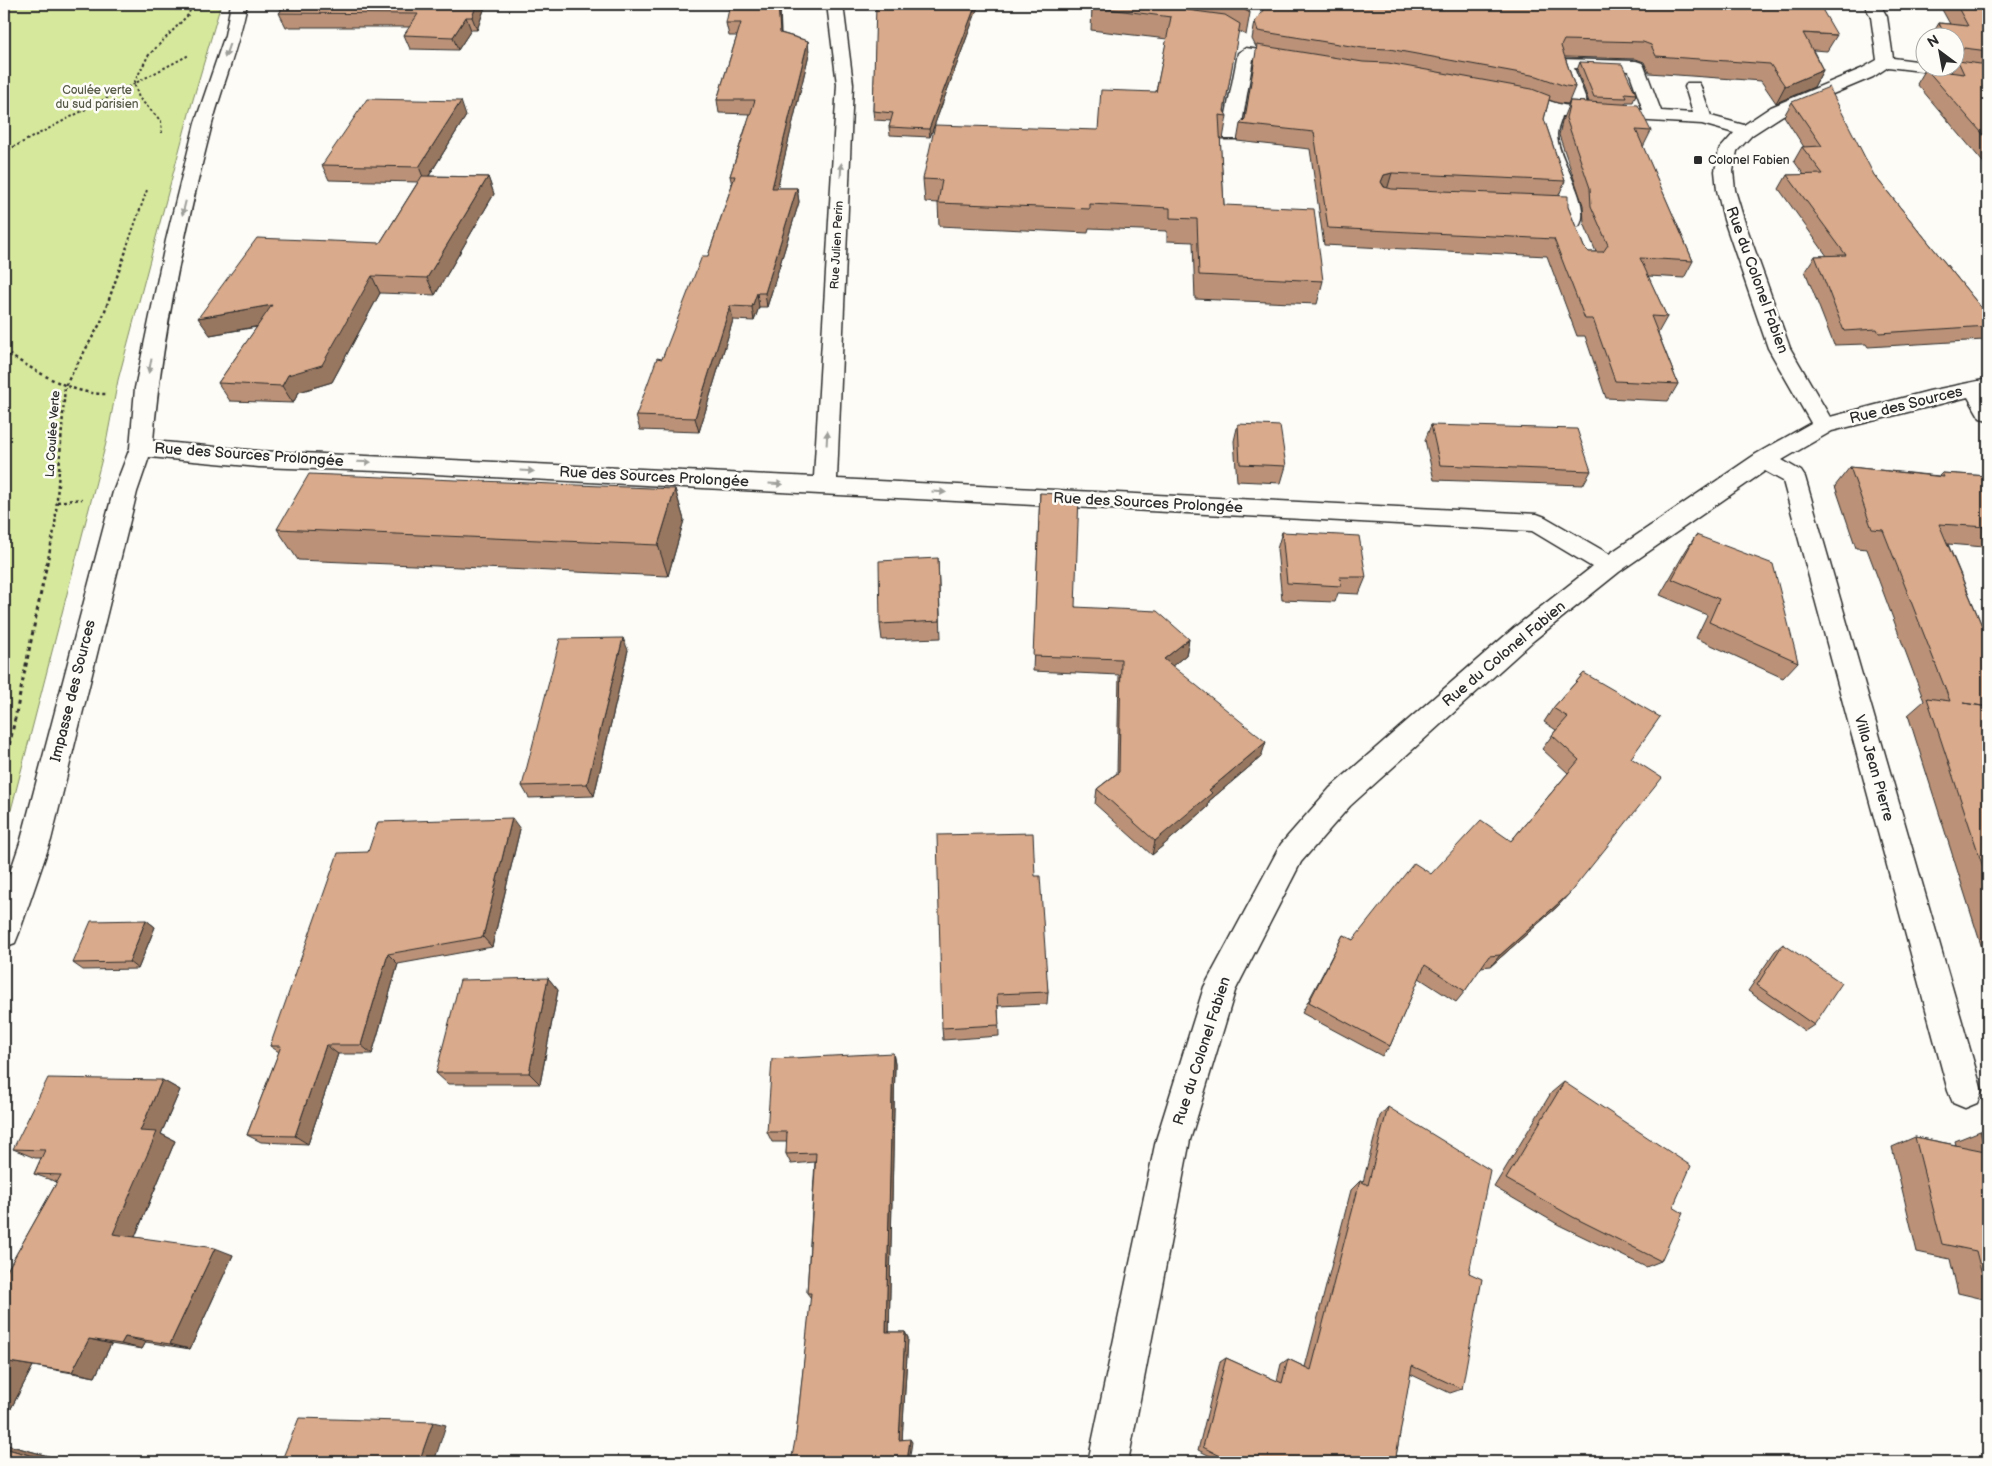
<svg xmlns="http://www.w3.org/2000/svg" width="1992" height="1466" font-family="'Balsamiq Sans',sans-serif">
<style>
.green{fill:#d6e89c;stroke:#808a64}
.lines{fill:none;stroke-linecap:round;stroke-linejoin:round}
.minor-casing{stroke:#2b2b2b;stroke-width:3}
.path-far2{stroke:#2b2b2b;stroke-width:2;stroke-dasharray:2.5 2.5;stroke-linecap:butt}
.path-far1{stroke:#2b2b2b;stroke-width:2.5;stroke-dasharray:3 3;stroke-linecap:butt}
.path{stroke:#2b2b2b;stroke-width:3;stroke-dasharray:4 4;stroke-linecap:butt}
.minor{fill:#fdfcf7;fill-rule:evenodd}
.wall{fill:#bb9278;stroke:#2b2b2b}
.shaded-wall{fill:#987761;stroke:#2b2b2b}
.building{fill:#d9aa8b;stroke:#2b2b2b}
.oneway{fill:#9e9e9b}
.poi-dot{fill:#2b2b2b;stroke:#fdfcf7;stroke-width:2}
.labels{text-anchor:middle;dominant-baseline:central;stroke-width:5;stroke-linejoin:round;paint-order:stroke}
.far-park-label{font-size:12px;fill:#565a47;stroke:#fdfcf7}
.far-poi-label{font-size:12px;fill:#2b2b2b;stroke:#fdfcf7;text-anchor:start}
.far-street-label{font-size:12px;fill:#2b2b2b;stroke:#fdfcf7}
.street-label{font-size:15px;fill:#2b2b2b;stroke:#fdfcf7}
</style>
<rect width="100%" height="100%" fill="#fdfcf7"/>
<filter id="ink" filterUnits="userSpaceOnUse"><feTurbulence type="fractalNoise" baseFrequency=".02" numOctaves="2"/><feDisplacementMap in="SourceGraphic" scale="10" xChannelSelector="R" yChannelSelector="G"/><feConvolveMatrix kernelMatrix="1 2 1 2 8 2 1 2 1" color-interpolation-filters="sRGB"/></filter>
<g filter="url(#ink)">
<path class="green" d="M4,4H221L190,110L118,380L106,443L4,837Z"/>
<g class="lines">
<defs>
<g id="minor">
<path d="M231,4H247C239,45 223,84 212,124C186,225 161,338 153,441L259,451L814,477L837,84L827,4H843L853,84L837,479L1537,514L1545,517L1609,554L1756,454L1811,423L1768,348L1724,220L1717,190L1715,171L1719,150L1734,133L1702,124L1562,116C1561,121 1557,129 1557,135C1557,158 1593,205 1579,226H1565L1562,222L1563,211L1524,208L1522,204L1524,200H1561L1539,135L1546,112L1526,104L1506,101L1503,97L1506,93C1528,88 1550,105 1571,106L1556,62L1558,59L1636,61L1642,63L1644,66L1661,111L1693,113L1685,87L1687,83H1699L1701,87L1711,116L1744,125L1771,107L1861,69L1877,60L1871,17L1864,4H1880L1887,17L1893,58L1924,62V68H1954V65L1988,69V79L1888,67L1873,77L1783,115L1752,135L1737,151L1733,171L1735,190L1744,220L1790,348L1830,417L1929,391L1988,379V420L1980,418L1968,397L1832,431L1782,460L1801,471L1805,477L1982,1091L1977,1103L1965,1108L1953,1103L1948,1091L1783,481L1765,471L1619,572L1533,641L1350,806L1301,862L1235,991L1190,1140L1128,1462H1088L1156,1140L1204,987L1281,844L1330,788L1515,627L1592,567L1532,531L378,471L259,467L149,457L137,492L51,840L19,933L15,943L4,947V890L21,840L113,492L130,448L135,388L166,240L195,123L225,35ZM1574,68L1629,71L1643,110L1589,107Z"/>
<path d="M1246,48L1292,55L1300,60L1292,65L1253,59L1240,135L1237,139H1225L1222,135L1238,53Z"/>
</g>
</defs>
<use href="#minor" class="minor-casing"/>
<g class="path-far2">
<path d="M4,12L9,4"/>
<path d="M162,133L161,121L139,98L134,83L148,56L188,15L193,4"/>
<path d="M4,152L189,55"/>
<path d="M126,249L147,190"/>
</g>
<g class="path-far1">
<path d="M4,352C36,370 68,394 106,394"/>
<path d="M57,502L82,499"/>
<path d="M47,564L55,526L65,386L101,322L127,248"/>
</g>
<path class="path" d="M4,760L11,738L47,563"/>
<use href="#minor" class="minor"/>
</g>
<g class="wall">
<path d="M280,4H486L477,30H471L458,50L410,49L404,35L410,27H286L279,13L281,11L279,6Z"/>
<path d="M780,4L781,33L808,41L809,54L777,188H797L799,202L767,307H759L754,321L733,320L699,432L640,430L636,416L662,359L708,256L732,185L730,176L750,114L719,113L717,100L737,36H729L726,23Z"/>
<path d="M877,4H979L930,137L890,135L889,127L891,121L874,120L873,111Z"/>
<path d="M1094,4H1246L1250,13L1246,35L1238,31L1224,112L1227,116L1223,139H1220L1224,205L1323,281L1317,304L1195,299L1193,242L1167,241V231L1089,228L1088,233L939,226L938,203L925,202L923,179L1098,130L1156,92L1167,39L1091,30L1092,7Z"/>
<path d="M1267,4L1837,35L1827,51L1813,50L1823,70L1814,87L1776,103L1761,81L1649,73L1644,62L1636,59L1565,57L1575,87L1568,104L1558,103L1549,100L1544,119L1565,181L1559,195L1568,207L1584,247L1589,252H1596L1584,223L1583,205L1559,135L1563,118L1570,101L1589,102L1577,70L1580,62L1636,94L1633,102H1626L1625,104L1651,131L1643,147L1693,261L1684,278L1648,276L1667,317L1658,333L1678,384L1668,401L1606,398L1585,336H1577L1547,256L1324,245L1310,149L1237,141L1240,124L1245,119L1257,48L1256,47L1252,39L1255,22Z"/>
<path d="M1939,4H1988V168L1917,84L1926,69L1951,72L1954,68L1956,63H1954V38H1930L1939,23L1950,24Z"/>
<path d="M1792,102L1874,175L1988,316V334L1984,340L1868,347L1866,344L1834,345L1805,271L1815,256H1827L1779,189L1787,175H1804L1794,161L1802,147H1804L1784,116Z"/>
<path d="M466,116L429,176L488,177L494,194L435,295L380,293L332,382L299,392L293,403L230,401L218,383L257,327L210,335L380,243L418,182L329,180L322,165Z"/>
<path d="M1238,424L1286,466L1281,483L1237,481L1234,441Z"/>
<path d="M1431,425L1591,471L1583,485L1434,480L1425,440Z"/>
<path d="M1850,467L1939,476L1942,473L1988,476V543L1984,547L1948,544L1988,640V967L1908,715L1924,701L1867,549L1856,548L1835,486Z"/>
<path d="M675,489L684,520L668,576L298,560L277,529Z"/>
<path d="M1040,493L1075,607L1189,639L1186,655L1172,666L1261,757L1209,801L1208,807L1152,855L1095,804L1097,789L1117,773L1119,675L1033,671Z"/>
<path d="M1282,532L1366,577L1359,594L1338,593L1335,602L1282,600L1277,549Z"/>
<path d="M1696,535L1798,662L1783,678L1696,638L1707,615L1660,595L1685,552Z"/>
<path d="M938,558L941,638L882,640L880,624Z"/>
<path d="M628,650L594,796L529,798L522,786Z"/>
<path d="M1584,673L1631,758L1558,906L1491,966L1481,967L1465,991L1456,1002L1419,978L1390,1046L1382,1056L1302,1013L1343,935L1353,940L1511,841L1568,773L1542,749L1556,730L1544,722L1553,708Z"/>
<path d="M520,829L492,947L398,964L372,1054H338L308,1144L261,1142L247,1135L279,1052L270,1046L368,852Z"/>
<path d="M1035,876L1048,992L1047,1004L998,1006L999,1036L943,1040L942,1028Z"/>
<path d="M146,920L155,927L138,969L83,970L73,963Z"/>
<path d="M1783,944L1814,1025L1805,1031L1748,991L1775,951Z"/>
<path d="M548,978L558,990L540,1084H448L436,1073Z"/>
<path d="M893,1053L895,1064L889,1332H905L908,1338L902,1439L912,1442L796,1435L811,1298L807,1293L815,1162L791,1164L786,1154L787,1142H772L767,1132Z"/>
<path d="M162,1080L180,1090L161,1134L175,1141L135,1237L233,1255L190,1349L146,1342L142,1349L111,1344L95,1377L33,1366L4,1422V1276L57,1182L34,1174L41,1158H35L13,1149Z"/>
<path d="M1564,1082L1673,1207L1661,1261L1646,1267L1559,1225L1494,1187L1551,1093Z"/>
<path d="M1388,1107L1469,1273L1462,1389L1450,1393L1410,1374L1395,1462H1222L1198,1450L1220,1362L1226,1358L1277,1381L1281,1364L1288,1359L1305,1367L1351,1190L1360,1181L1363,1182L1380,1116Z"/>
<path d="M1980,1131L1988,1132V1300L1958,1293L1950,1259L1917,1252L1892,1147L1915,1137L1956,1145L1955,1141Z"/>
<path d="M4,1444L59,1459L61,1457L84,1459L97,1462H4Z"/>
</g>
<g class="shaded-wall">
<path d="M477,4H486L477,30L472,17Z"/>
<path d="M778,4H780L781,46L780,33Z"/>
<path d="M976,4H979L930,137L929,129Z"/>
<path d="M1184,4H1192L1190,21L1183,7Z"/>
<path d="M466,17L471,30L458,50L453,37Z"/>
<path d="M808,41L809,54L774,202L772,188Z"/>
<path d="M1823,70L1814,87L1776,103L1785,86Z"/>
<path d="M461,101L466,116L425,182L419,167Z"/>
<path d="M1392,173L1387,190L1381,182L1384,175Z"/>
<path d="M488,177L494,194L435,295L427,278Z"/>
<path d="M797,188L799,202L767,307L765,293Z"/>
<path d="M372,276L380,293L332,382L299,392L293,403L282,386L288,375Z"/>
<path d="M757,293L759,307L754,321L752,307Z"/>
<path d="M272,305L282,322L210,335L198,318Z"/>
<path d="M730,306L733,320L699,432L695,418Z"/>
<path d="M675,489L684,520L668,576L658,545Z"/>
<path d="M623,638L628,650L594,796L587,784Z"/>
<path d="M1189,639L1186,655L1161,675L1164,659Z"/>
<path d="M1266,742L1261,757L1209,801L1208,807L1152,855L1155,841L1209,790Z"/>
<path d="M512,818L520,829L492,947L483,937Z"/>
<path d="M1569,894L1558,906L1491,966L1500,955Z"/>
<path d="M146,920L155,927L138,969L129,962Z"/>
<path d="M388,954L398,964L372,1054L361,1045Z"/>
<path d="M548,978L558,990L540,1084L529,1073Z"/>
<path d="M326,1045L338,1054L308,1144L295,1136Z"/>
<path d="M893,1053L895,1064L889,1337L886,1332Z"/>
<path d="M162,1080L180,1090L161,1134L175,1141L133,1241L113,1234L140,1131Z"/>
<path d="M215,1248L233,1255L190,1349L170,1344Z"/>
<path d="M905,1332L908,1338L902,1442L899,1440Z"/>
<path d="M125,1337L146,1342L142,1349L121,1344Z"/>
<path d="M89,1339L111,1344L95,1377L72,1372Z"/>
<path d="M9,1362L33,1366L4,1422V1372Z"/>
<path d="M433,1422L446,1425L434,1462H419Z"/>
<path d="M910,1439L912,1442L909,1462H907Z"/>
<path d="M4,1444L70,1462H54L4,1448Z"/>
</g>
<g class="building">
<path d="M280,4H477L472,17H466L453,37L404,35L418,14L279,13L285,6H279Z"/>
<path d="M730,4H778L780,33L808,41L772,188H797L765,293H757L752,307L730,306L695,418L636,416L657,358L662,359L702,256H708L735,176H730L755,100H717L741,23H726Z"/>
<path d="M877,4H976L929,129L889,127L893,113L873,111L876,5Z"/>
<path d="M1094,4H1184L1183,7L1187,10L1225,15L1240,24L1224,111L1227,116L1219,115L1224,205L1314,209L1323,281L1199,275L1197,219L1170,218V208L1090,204V209L938,203L942,180L923,179L935,125L1098,130L1101,90L1156,92L1171,17L1092,7Z"/>
<path d="M1229,4H1246L1250,13L1236,5Z"/>
<path d="M1267,4H1819L1837,35L1803,33L1823,70L1785,86L1770,64L1656,56L1651,45L1643,42L1564,40L1561,46L1575,87L1565,86L1537,76L1389,49L1363,48L1258,31L1255,22Z"/>
<path d="M1956,4H1988V51L1964,48L1962,51H1954V38H1946L1939,23L1968,26Z"/>
<path d="M1257,45L1363,62L1388,63L1532,89L1550,96L1544,119L1565,181L1392,173L1384,175L1381,182L1384,187L1392,189L1568,196V207L1584,247L1589,252H1603L1608,245L1591,206L1590,188L1566,118L1570,101L1638,105L1651,131L1636,130L1693,261L1640,258L1667,317L1651,316L1678,384L1615,381L1593,319H1585L1554,239L1328,228L1314,132L1240,124L1245,119Z"/>
<path d="M1958,61L1988,65V140L1926,69L1964,74Z"/>
<path d="M1580,62L1622,64L1636,94L1625,93L1627,98L1594,97Z"/>
<path d="M1829,87L1874,175L1988,316V326L1879,333L1877,329L1844,331L1815,256L1846,255L1787,175L1823,174L1802,147L1822,146L1792,102Z"/>
<path d="M367,99L461,101L419,167L322,165Z"/>
<path d="M422,176L488,177L427,278L372,276L322,365L288,375L282,386L218,383L272,305L198,318L257,238L380,243Z"/>
<path d="M1238,424L1280,426L1286,466L1240,464Z"/>
<path d="M1431,425L1577,429L1591,471L1440,465Z"/>
<path d="M1850,467L1944,477L1942,473L1988,476V527L1939,524L1988,640V707L1964,703L1988,707V882L1927,698L1950,701L1883,530L1872,529Z"/>
<path d="M309,474L675,489L658,545L277,529Z"/>
<path d="M1040,493L1079,495L1075,607L1157,611L1189,639L1164,659L1266,742L1209,790L1212,793L1155,841L1097,789L1119,772L1121,659L1033,656Z"/>
<path d="M1282,532L1359,536L1366,577H1340L1341,586L1287,583Z"/>
<path d="M1696,535L1773,564L1798,662L1709,622L1719,599L1672,579Z"/>
<path d="M938,558L940,621L880,624L879,561Z"/>
<path d="M623,638L587,784L522,786L560,639Z"/>
<path d="M1584,673L1660,717L1631,758L1662,778L1569,894L1500,955L1489,956L1465,991L1425,965L1390,1046L1309,1002L1343,935L1353,940L1414,863L1431,874L1481,820L1511,841L1579,760L1552,735L1568,717L1553,708Z"/>
<path d="M512,818L483,937L388,954L361,1045H326L295,1136L247,1135L281,1046H270L338,853L368,852L378,822Z"/>
<path d="M1033,833L1035,876H1040L1048,992L997,994L999,1025L942,1028L937,835Z"/>
<path d="M146,920L129,962L73,963L91,921Z"/>
<path d="M1783,944L1842,983L1814,1025L1757,985Z"/>
<path d="M548,978L529,1073H436L460,980Z"/>
<path d="M893,1053L886,1332H905L899,1440L910,1439L907,1462H791L796,1435L811,1293H807L816,1153L786,1154L787,1132H767L772,1059Z"/>
<path d="M48,1078L162,1080L140,1131L157,1132L113,1234L215,1248L170,1344L125,1337L121,1344L89,1339L72,1372L9,1362L4,1372V1276L61,1175L34,1174L45,1150L13,1149Z"/>
<path d="M1564,1082L1691,1166L1673,1207L1683,1213L1661,1261L1573,1217L1506,1179Z"/>
<path d="M1388,1107L1490,1170L1469,1273L1482,1279L1462,1389L1412,1366L1395,1462H1228V1460L1203,1447L1226,1358L1282,1383L1288,1359L1311,1370L1360,1181L1368,1185Z"/>
<path d="M1980,1131L1988,1132V1287L1985,1286L1976,1251L1942,1244L1915,1137L1985,1151Z"/>
<path d="M299,1418L433,1422L419,1462H281Z"/>
<path d="M4,1448L54,1462H4Z"/>
<path d="M61,1457L82,1462H57Z"/>
</g>
<defs><path id="oneway-solid" d="M-6-.8H1V-3.2L6.5 0L1 3.2V.8H-6Z" transform="scale(1.25)"/></defs>
<g class="oneway">
<use href="#oneway-solid" transform="translate(227 51) rotate(109)"/>
<use href="#oneway-solid" transform="translate(841 170) rotate(-87)"/>
<use href="#oneway-solid" transform="translate(184 208) rotate(104)"/>
<use href="#oneway-solid" transform="translate(150 366) rotate(102)"/>
<use href="#oneway-solid" transform="translate(827 438) rotate(-87)"/>
<use href="#oneway-solid" transform="translate(364 462) rotate(2)"/>
<use href="#oneway-solid" transform="translate(527 471) rotate(3)"/>
<use href="#oneway-solid" transform="translate(776 484) rotate(3)"/>
<use href="#oneway-solid" transform="translate(939 492) rotate(3)"/>
</g>
</g>
<rect class="poi-dot" x="1693" y="155" width="10" height="10" rx="2.5"/>
<g class="labels">
<g class="far-park-label">
<text x="97" y="90">Coulée verte<tspan x="97" dy="14">du sud parisien</tspan></text>
</g>
<g class="far-poi-label">
<text x="1708" y="160">Colonel Fabien</text>
</g>
<g class="far-street-label">
<text transform="translate(837 245) rotate(-87)">Rue Julien Perin</text>
<text transform="translate(53 434) rotate(-86)">La Coulée Verte</text>
</g>
<g class="street-label">
<text transform="translate(1757 280) rotate(70)">Rue du Colonel Fabien</text>
<text transform="translate(1906 405) rotate(-14)">Rue des Sources</text>
<text transform="translate(249 455) rotate(4)">Rue des Sources Prolongée</text>
<text transform="translate(654 477) rotate(3)">Rue des Sources Prolongée</text>
<text transform="translate(1148 503) rotate(3)">Rue des Sources Prolongée</text>
<text transform="translate(1504 654) rotate(-40)">Rue du Colonel Fabien</text>
<text transform="translate(73 691) rotate(-76)">Impasse des Sources</text>
<text transform="translate(1874 768) rotate(74)">Villa Jean Pierre</text>
<text transform="translate(1202 1051) rotate(-72)">Rue du Colonel Fabien</text>
</g>
</g>
<rect width="1992" height="1466" fill="none" stroke="#fdfcf7" stroke-width="20"/>
<rect x="10" y="10" width="1972" height="1446" fill="none" stroke="#2b2b2b" stroke-width="2" filter="url(#ink)"/>
<g transform="translate(1940 52) rotate(328)"><circle r="24" fill="#fdfcf7" stroke="#a9a8a5"/>
<path d="M0-4L9 19L0 12L-9 19Z" fill="#2b2b2b"/>
<text y="-8" font-size="14" font-weight="bold" text-anchor="middle" fill="#2b2b2b">N</text>
</g>
</svg>
